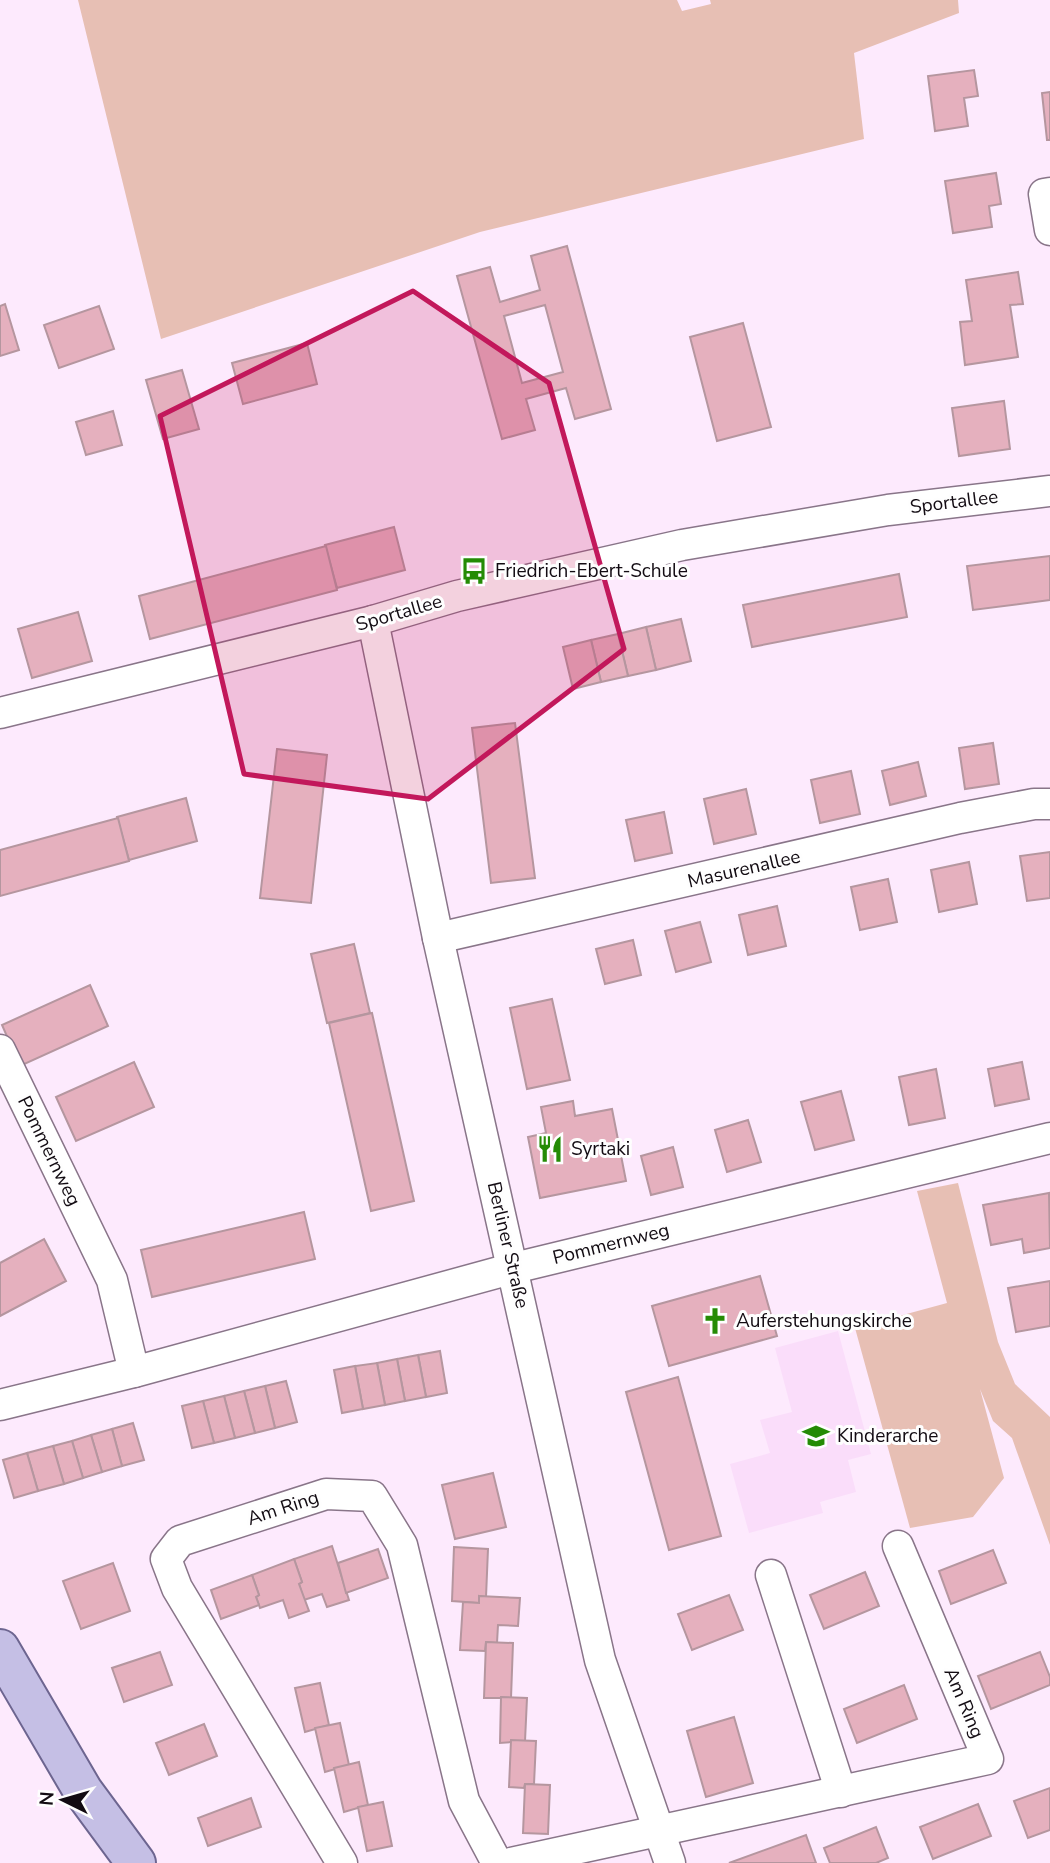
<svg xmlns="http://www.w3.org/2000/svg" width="1050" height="1863" font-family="'Nunito Sans',sans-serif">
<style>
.built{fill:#faddfa}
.green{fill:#e7bfb4}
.building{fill:#e5b0be;stroke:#b5969f;stroke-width:2;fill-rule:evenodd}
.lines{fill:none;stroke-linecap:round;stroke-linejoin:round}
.minor-casing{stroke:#897589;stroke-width:33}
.primary-casing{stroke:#6d6590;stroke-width:42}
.minor{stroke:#fff;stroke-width:30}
.primary{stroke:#c5bfe5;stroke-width:38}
.marked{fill:#c2185b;fill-opacity:0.2;stroke:#c2185b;stroke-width:5;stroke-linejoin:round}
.labels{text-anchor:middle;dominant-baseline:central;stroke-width:6;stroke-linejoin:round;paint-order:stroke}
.street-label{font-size:19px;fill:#120b12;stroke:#fefefe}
.poi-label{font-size:19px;fill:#120b12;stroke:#fefefe;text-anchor:start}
</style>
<rect width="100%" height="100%" fill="#fdeafd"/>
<path class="built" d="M838,1331L871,1454L848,1460L856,1492L820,1502L823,1513L749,1533L730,1464L770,1453L760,1420L792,1412L775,1348Z"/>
<g class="green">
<path d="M78,0H677L682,11L711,4L710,0H958L959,13L854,53L864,139L480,232L161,339Z"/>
<path d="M958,1183L998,1342L1015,1384L1050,1417V1545L1012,1438L993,1421L980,1389L1004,1478L973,1517L910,1528L855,1328L947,1303L917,1191Z"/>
</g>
<g class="building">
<path d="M974,70L978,96L964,98L968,126L935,131L928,76Z"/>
<path d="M1050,92V140H1047L1042,93Z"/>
<path d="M996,173L1001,204L989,206L992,227L953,233L945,181Z"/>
<path d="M567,246L611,409L575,419L566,388L526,399L535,430L502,439L457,276L490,267L500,302L540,290L531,256ZM545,305L563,372L522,383L504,316Z"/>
<path d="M1018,272L1023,304L1010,305L1018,357L965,365L960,322L972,321L966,280Z"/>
<path d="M5,304L19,350L0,356V306Z"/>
<path d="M99,306L114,349L59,368L44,325Z"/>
<path d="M743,323L771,427L717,441L690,337Z"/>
<path d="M307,343L317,384L243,404L232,363Z"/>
<path d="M182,370L199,429L163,439L146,380Z"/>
<path d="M1004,401L1010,449L959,456L952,408Z"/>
<path d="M113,411L122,445L86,455L76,422Z"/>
<path d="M394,527L405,570L337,588L325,545Z"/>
<path d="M326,546L337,590L150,639L139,596Z"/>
<path d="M1050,556V600L973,610L967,566Z"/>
<path d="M899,574L907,617L752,647L743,605Z"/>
<path d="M78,612L92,661L32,678L18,629Z"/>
<path d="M681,619L691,661L656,670L646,627Z"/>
<path d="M646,627L656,670L628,676L618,634Z"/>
<path d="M618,634L628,676L601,682L591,640Z"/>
<path d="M591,640L601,682L573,689L563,647Z"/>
<path d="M515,723L535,878L491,883L472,728Z"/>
<path d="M993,743L999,784L965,789L959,748Z"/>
<path d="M277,749L327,755L311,903L260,898Z"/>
<path d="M918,762L926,796L890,805L882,771Z"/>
<path d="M851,771L860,814L820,823L811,780Z"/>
<path d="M746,789L756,834L714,844L704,799Z"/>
<path d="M186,798L197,841L129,860L117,817Z"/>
<path d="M664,812L672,853L635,861L626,820Z"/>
<path d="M118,818L129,861L0,896V850Z"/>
<path d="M1050,852V898L1027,901L1020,856Z"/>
<path d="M969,862L977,904L939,912L931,870Z"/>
<path d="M888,879L897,922L860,930L851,887Z"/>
<path d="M777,906L786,946L748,955L739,915Z"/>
<path d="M700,922L711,962L676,972L665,931Z"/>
<path d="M633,940L641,975L605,984L596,949Z"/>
<path d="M354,944L370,1013L327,1023L311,954Z"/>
<path d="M90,985L108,1026L20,1066L2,1025Z"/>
<path d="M552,999L570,1080L527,1089L510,1008Z"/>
<path d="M372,1013L414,1201L371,1211L329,1023Z"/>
<path d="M134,1062L154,1107L76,1141L56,1097Z"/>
<path d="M1022,1062L1029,1099L995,1106L988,1069Z"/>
<path d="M936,1069L945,1118L909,1125L899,1077Z"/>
<path d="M841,1091L854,1140L815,1150L801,1102Z"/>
<path d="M573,1101L575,1116L612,1109L626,1181L540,1198L528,1137L546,1133L541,1107Z"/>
<path d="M748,1120L761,1162L727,1172L715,1130Z"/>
<path d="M673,1147L683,1187L651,1195L641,1156Z"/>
<path d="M1049,1193L1050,1248L1024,1253L1022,1239L991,1245L983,1205Z"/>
<path d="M304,1212L315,1259L152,1297L141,1250Z"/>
<path d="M44,1239L66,1281L0,1316V1263Z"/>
<path d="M760,1276L777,1336L669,1366L652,1306Z"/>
<path d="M1050,1281V1326L1016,1332L1008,1288Z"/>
<path d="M440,1351L447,1393L426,1397L418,1355Z"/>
<path d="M418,1355L426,1397L405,1401L397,1359Z"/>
<path d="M397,1359L405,1401L385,1405L377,1363Z"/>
<path d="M377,1363L385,1405L363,1409L355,1366Z"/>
<path d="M355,1366L363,1409L342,1413L334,1370Z"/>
<path d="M678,1377L721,1536L669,1550L626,1392Z"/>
<path d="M286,1381L297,1422L275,1428L265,1386Z"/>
<path d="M265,1386L275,1428L255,1433L244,1391Z"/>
<path d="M244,1391L255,1433L235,1438L224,1396Z"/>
<path d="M224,1396L235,1438L214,1443L203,1401Z"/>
<path d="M203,1401L214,1443L192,1448L182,1406Z"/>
<path d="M133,1423L144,1460L122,1466L112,1429Z"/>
<path d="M112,1429L122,1466L102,1472L91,1435Z"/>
<path d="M91,1435L102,1472L83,1478L72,1441Z"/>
<path d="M72,1441L83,1478L64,1484L53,1446Z"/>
<path d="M53,1446L64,1484L38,1491L27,1453Z"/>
<path d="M27,1453L38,1491L14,1498L3,1460Z"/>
<path d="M493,1473L506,1527L455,1539L442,1485Z"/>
<path d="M332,1546L349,1600L327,1607L322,1594L304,1600L299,1584L302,1582L294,1559Z"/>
<path d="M454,1547L488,1549L486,1597L479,1596V1603L452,1601Z"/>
<path d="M378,1549L388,1578L346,1593L338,1563Z"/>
<path d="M993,1550L1006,1583L951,1604L939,1571Z"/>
<path d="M294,1559L302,1582L299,1584L309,1611L289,1618L283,1600L260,1608L256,1597L259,1595L252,1575Z"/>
<path d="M113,1563L130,1611L81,1629L63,1581Z"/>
<path d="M865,1572L879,1606L824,1629L810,1595Z"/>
<path d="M252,1575L259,1595L256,1597L259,1605L221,1619L211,1590Z"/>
<path d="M729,1595L743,1630L692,1650L678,1614Z"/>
<path d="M479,1596L520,1598L518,1626L498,1625L497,1643L486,1642L485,1651L460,1650L463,1602L479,1603Z"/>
<path d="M486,1642L513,1643L511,1698H484Z"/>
<path d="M160,1652L172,1685L124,1702L112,1668Z"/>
<path d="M1040,1652L1050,1677V1685L991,1709L978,1676Z"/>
<path d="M320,1683L329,1725L305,1732L295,1688Z"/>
<path d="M904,1685L917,1719L857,1743L844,1709Z"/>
<path d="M501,1697L527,1698L525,1741L500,1743Z"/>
<path d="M734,1717L753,1783L706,1797L687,1731Z"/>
<path d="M340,1723L349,1765L325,1772L315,1728Z"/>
<path d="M204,1724L217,1756L169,1775L156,1743Z"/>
<path d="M511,1740L536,1741L534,1784H525L524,1788L509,1787Z"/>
<path d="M359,1762L368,1805L344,1812L334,1768Z"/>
<path d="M525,1784L550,1785L548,1834L523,1833Z"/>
<path d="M1050,1788V1830L1028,1838L1014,1801Z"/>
<path d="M251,1798L261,1827L208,1846L198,1818Z"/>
<path d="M383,1802L392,1846L367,1851L358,1807Z"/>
<path d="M978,1804L991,1836L933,1859L920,1827Z"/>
<path d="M876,1827L888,1858L876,1863H830L824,1848Z"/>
<path d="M806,1835L816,1863H729Z"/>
</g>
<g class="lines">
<defs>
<g id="minor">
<path d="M1050,193L1044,194L1050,230"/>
<path d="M373,621L438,938L600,1660L670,1863"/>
<path d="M0,713L373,621L457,596L682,545L888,510L1050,491"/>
<path d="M438,938L960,818L1034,804H1050"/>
<path d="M0,1050L112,1280L134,1372"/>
<path d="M0,1405L134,1372L514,1268L1050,1138"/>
<path d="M771,1575L841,1792"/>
<path d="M342,1863L177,1588L166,1559L180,1541L326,1494L372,1496L402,1545L464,1801L497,1863"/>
<path d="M511,1863L988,1759L898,1546"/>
</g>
<path id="primary" d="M0,1649L83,1791L136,1863"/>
</defs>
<use href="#minor" class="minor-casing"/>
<use href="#primary" class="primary-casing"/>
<use href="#minor" class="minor"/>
<use href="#primary" class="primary"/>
</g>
<path class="marked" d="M413,291L549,383L624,649L428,799L244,774L160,416Z"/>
<defs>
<symbol id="bus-bare" viewBox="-9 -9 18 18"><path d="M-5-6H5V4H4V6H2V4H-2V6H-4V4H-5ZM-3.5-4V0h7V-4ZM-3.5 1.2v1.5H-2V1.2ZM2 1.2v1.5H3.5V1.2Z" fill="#248b05" stroke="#fefefe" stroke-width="2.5" paint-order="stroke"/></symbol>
<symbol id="restaurant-bare" viewBox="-9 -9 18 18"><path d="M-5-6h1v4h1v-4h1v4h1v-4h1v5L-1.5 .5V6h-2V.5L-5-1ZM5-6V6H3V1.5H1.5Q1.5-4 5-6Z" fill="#248b05" stroke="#fefefe" stroke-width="2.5" paint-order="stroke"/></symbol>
<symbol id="church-bare" viewBox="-9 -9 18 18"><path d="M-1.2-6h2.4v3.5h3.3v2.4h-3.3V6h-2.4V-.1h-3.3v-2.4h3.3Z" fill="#248b05" stroke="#fefefe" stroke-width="2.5" paint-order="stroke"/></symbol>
<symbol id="school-bare" viewBox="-9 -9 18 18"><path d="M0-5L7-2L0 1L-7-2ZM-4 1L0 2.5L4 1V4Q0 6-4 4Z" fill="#248b05" stroke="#fefefe" stroke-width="2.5" paint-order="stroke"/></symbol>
</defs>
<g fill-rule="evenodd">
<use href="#bus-bare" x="455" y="552" width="38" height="38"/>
<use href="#restaurant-bare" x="531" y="1130" width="38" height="38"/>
<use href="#church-bare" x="696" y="1302" width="38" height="38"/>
<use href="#school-bare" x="797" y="1417" width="38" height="38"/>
</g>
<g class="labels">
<g class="street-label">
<text transform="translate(954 502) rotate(-7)">Sportallee</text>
<text transform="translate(399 613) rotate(-16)">Sportallee</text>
<text transform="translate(744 869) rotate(-13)">Masurenallee</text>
<text transform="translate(49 1151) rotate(64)">Pommernweg</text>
<text transform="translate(611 1244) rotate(-14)">Pommernweg</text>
<text transform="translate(508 1245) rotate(77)">Berliner Straße</text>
<text transform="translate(283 1508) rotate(-18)">Am Ring</text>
<text transform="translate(964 1703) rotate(67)">Am Ring</text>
</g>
<g class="poi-label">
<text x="495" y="571">Friedrich-Ebert-Schule</text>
<text x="571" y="1149">Syrtaki</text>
<text x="736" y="1321">Auferstehungskirche</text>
<text x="837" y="1436">Kinderarche</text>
</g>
</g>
<g transform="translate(63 1800) rotate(275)" stroke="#fefefe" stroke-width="5" paint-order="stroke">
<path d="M0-5L12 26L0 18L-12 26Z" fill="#120b12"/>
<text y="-10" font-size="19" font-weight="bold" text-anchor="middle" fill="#120b12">N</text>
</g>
</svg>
